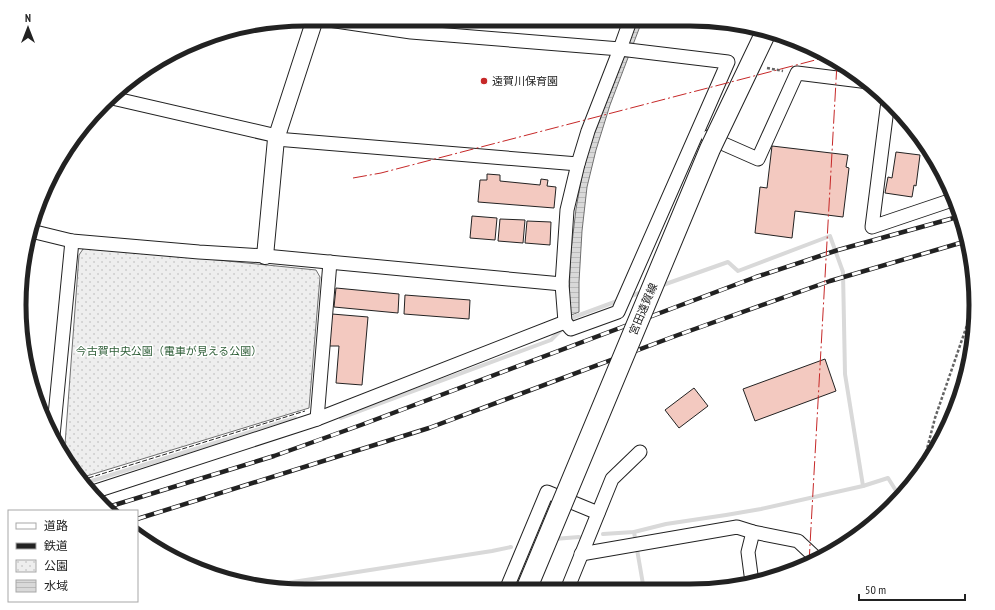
<svg xmlns="http://www.w3.org/2000/svg" width="995" height="610" font-family="'PT Sans Narrow','Noto Sans JP',sans-serif">
<style>
.park{fill:url(#park-dots);stroke:#6f6f6f}
.water{fill:url(#water-rules);stroke:#6f6f6f}
.lines{fill:none;stroke-linecap:round;stroke-linejoin:round}
.stream{stroke:#d9d9d9;stroke-width:4}
.building{fill:#f3c9c0;stroke:#222}
.minor-casing{stroke:#222;stroke-width:15}
.tertiary-casing{stroke:#222;stroke-width:18}
.path{stroke:#646464;stroke-width:2.5;stroke-dasharray:3 2;stroke-linecap:butt}
.minor{stroke:#fff;stroke-width:13}
.tertiary{stroke:#fff;stroke-width:16}
.rail-casing{stroke:#222;stroke-width:4.5}
.rail{stroke:#fff;stroke-width:3;stroke-dasharray:9;stroke-linecap:butt}
.primary-bridge-casing{stroke:#222;stroke-width:22;stroke-linecap:butt}
.primary-bridge{stroke:#fff;stroke-width:20}
.fence{stroke:#222;stroke-width:1;stroke-dasharray:5 2;stroke-linecap:butt}
.power{stroke:#c62828;stroke-width:1;stroke-dasharray:14 3 2 3;stroke-linecap:butt}
.poi-dot{fill:#c62828;stroke:#fff;stroke-width:1.5}
.labels{text-anchor:middle;dominant-baseline:central;stroke-width:3;stroke-linejoin:round;paint-order:stroke}
.poi-label{font-size:11px;fill:#222;stroke:#fff;text-anchor:start}
.street-label{font-size:11px;fill:#222;stroke:#fff}
.park-label{font-size:11px;fill:#2f5e38;stroke:#fff}
.rim{fill:none;stroke:#222;stroke-width:5}
</style>
<defs>
<pattern id="park-dots" width="8" height="8" patternUnits="userSpaceOnUse"><rect width="8" height="8" fill="#eee"/><path d="M2 2h.1M6 6h.1" fill="none" stroke="#ccc" stroke-width="1.8" stroke-linecap="round"/></pattern>
<pattern id="water-rules" width="6" height="5" patternUnits="userSpaceOnUse"><rect width="6" height="5" fill="#d9d9d9"/><path d="M0 2.5h6" fill="none" stroke="#bababa"/></pattern>
</defs>
<rect width="100%" height="100%" fill="#fff"/>
<path class="park" d="M89,247L316,270L320,277L309,408L80,478L67,464L64,458L79,255L83,249Z"/>
<path class="water" d="M634,21H642L610,105L596,150L587,187L582,231L579,282V312L569,316L570,260L576,209L582,175L593,131Z"/>
<g class="lines">
<g class="stream">
<path d="M660,286L728,262L738,271L830,236L843,272L845,374L863,486"/>
<path d="M628,297L642,292"/>
<path d="M568,323L574,317L620,300"/>
<path d="M341,418L551,340L563,328"/>
<path d="M85,483L295,418"/>
<path d="M634,532L644,590"/>
<path d="M603,534L634,532L666,524L726,515L761,509L863,486L888,478L900,497"/>
<path d="M554,539L579,537"/>
<path d="M261,587L492,551L511,547"/>
</g>
</g>
<g class="building">
<path d="M772,146L848,155L846,167L849,168L843,217L795,211L792,238L755,233L760,187L767,188Z"/>
<path d="M896,152L920,155L916,186L914,185L912,197L885,193L888,177L892,178Z"/>
<path d="M487,174L500,175V181L540,185L541,179L548,180L547,186L556,187L554,208L478,202L480,180H487Z"/>
<path d="M472,216L497,218L495,240L470,238Z"/>
<path d="M500,219L525,220L523,243L498,241Z"/>
<path d="M527,221L551,222L550,245L525,243Z"/>
<path d="M336,288L399,294L398,313L334,307Z"/>
<path d="M405,295L470,300L469,319L404,314Z"/>
<path d="M332,314L368,317L362,385L336,383L339,346H329Z"/>
<path d="M825,359L836,391L755,421L743,389Z"/>
<path d="M694,388L708,406L679,428L665,410Z"/>
</g>
<g class="lines">
<defs>
<g id="minor">
<path d="M322,19L411,32L620,49L728,62L618,312L571,329L565,322"/>
<path d="M112,98L277,136"/>
<path d="M888,101L872,227L955,199"/>
<path d="M708,137L758,159L797,73L869,82"/>
<path d="M276,139L578,164"/>
<path d="M31,231L72,241L199,252L265,256L562,284"/>
<path d="M317,419L330,262"/>
<path d="M53,436L72,241"/>
<path d="M93,492L317,419L565,322L562,284L567,210L578,164L588,131L620,49L630,21"/>
<path d="M581,554L737,527L753,532"/>
<path d="M755,583L751,575L748,552L753,532L798,541L814,556L816,560"/>
<path d="M506,590L547,492L598,513"/>
<path d="M567,590L612,479L640,452"/>
</g>
<path id="tertiary" d="M265,256L276,139L315,19"/>
</defs>
<use href="#minor" class="minor-casing"/>
<use href="#tertiary" class="tertiary-casing"/>
<g class="path">
<path d="M767,68L783,71"/>
<path d="M921,472L935,418L975,302"/>
</g>
<use href="#minor" class="minor"/>
<use href="#tertiary" class="tertiary"/>
<defs>
<g id="rail">
<path d="M108,507L274,456L361,425L756,277L838,250L961,216"/>
<path d="M137,519L429,428L678,335L830,281L967,241"/>
</g>
</defs>
<use href="#rail" class="rail-casing"/>
<use href="#rail" class="rail"/>
<defs>
<path id="primary-bridge" d="M526,590L710,149L766,32"/>
</defs>
<use href="#primary-bridge" class="primary-bridge-casing"/>
<use href="#primary-bridge" class="primary-bridge"/>
<path class="fence" d="M82,480L305,411"/>
<g class="power">
<path d="M353,178L381,173L827,57"/>
<path d="M809,563L837,63"/>
</g>
</g>
<circle class="poi-dot" cx="484" cy="81" r="4"/>
<g class="labels">
<g class="poi-label">
<text x="492" y="81">遠賀川保育園</text>
</g>
<g class="street-label">
<text transform="translate(643 309) rotate(-67)">宮田遠賀線</text>
</g>
<g class="park-label">
<text x="169" y="351">今古賀中央公園（電車が見える公園）</text>
</g>
</g>
<path d="M0 0H995V610H0ZM305 26H690A279 279 0 0 1 969 305V305A279 279 0 0 1 690 584H305A279 279 0 0 1 26 305V305A279 279 0 0 1 305 26Z" fill="#fff" fill-rule="evenodd"/>
<path class="rim" d="M305 26H690A279 279 0 0 1 969 305V305A279 279 0 0 1 690 584H305A279 279 0 0 1 26 305V305A279 279 0 0 1 305 26Z"/>
<rect x="8" y="510" width="130" height="92" fill="#ffffff" stroke="#a7a7a7"/>
<rect x="16" y="523" width="20" height="6" fill="#ffffff" stroke="#a7a7a7"/>
<text x="44" y="530" font-size="12" fill="#222222">道路</text>
<rect x="16" y="543" width="20" height="6" fill="#222222" stroke="#a7a7a7"/>
<text x="44" y="550" font-size="12" fill="#222222">鉄道</text>
<rect x="16" y="560" width="20" height="12" fill="url(#park-dots)" stroke="#a7a7a7"/>
<text x="44" y="570" font-size="12" fill="#222222">公園</text>
<rect x="16" y="580" width="20" height="12" fill="url(#water-rules)" stroke="#a7a7a7"/>
<text x="44" y="590" font-size="12" fill="#222222">水域</text>
<g transform="translate(28 28)" stroke="#ffffff" stroke-width="3" paint-order="stroke">
<path d="M0-3L7 15L0 10L-7 15Z" fill="#222222"/>
<text y="-6" font-size="11" font-weight="bold" text-anchor="middle" fill="#222222">N</text>
</g>
<path d="M859 594v6h106v-6" fill="none" stroke="#222222" stroke-width="2"/>
<text x="865" y="594" font-size="12" fill="#222222" stroke="#ffffff" stroke-width="3" paint-order="stroke">50 m</text>
</svg>
